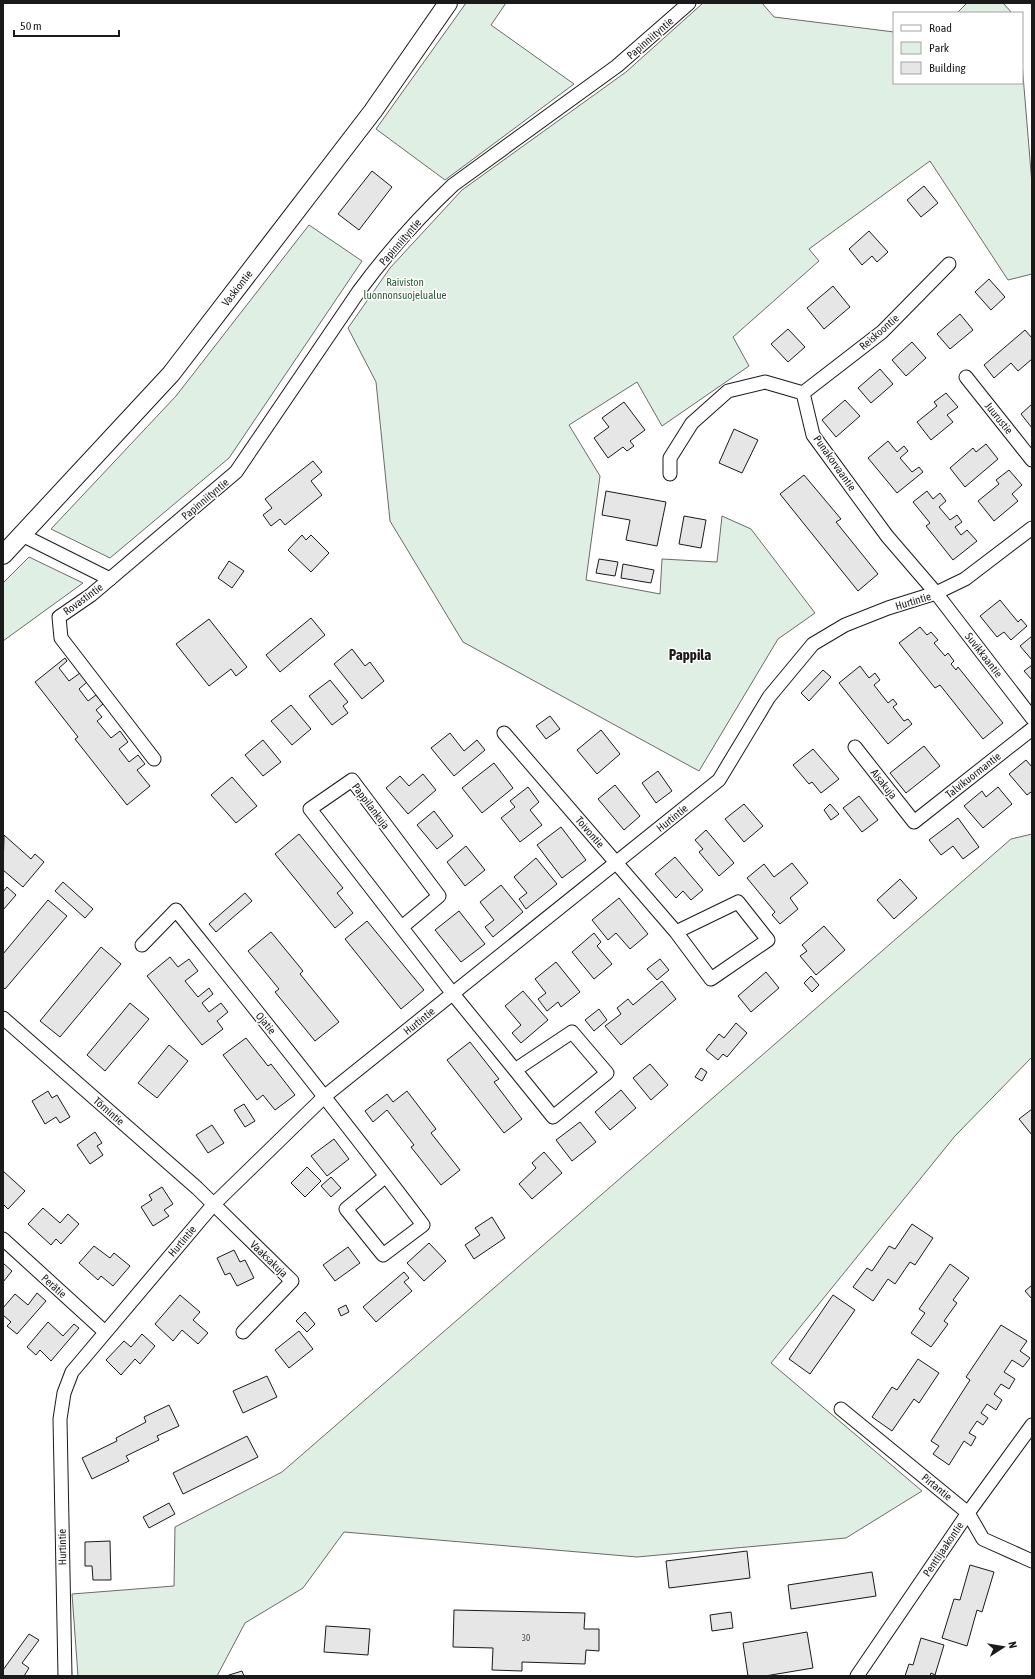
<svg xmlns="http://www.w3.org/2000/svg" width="1035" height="1679" font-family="'Asap Condensed',sans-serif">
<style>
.green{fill:#e0efe3;stroke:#6a6a6a}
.building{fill:#e6e6e6;stroke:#1a1a1a}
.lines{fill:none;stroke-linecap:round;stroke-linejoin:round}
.street-casing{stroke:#1a1a1a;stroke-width:15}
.secondary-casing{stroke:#1a1a1a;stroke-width:20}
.street{stroke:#fff;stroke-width:13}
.secondary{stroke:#fff;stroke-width:18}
.labels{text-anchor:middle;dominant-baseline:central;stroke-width:3;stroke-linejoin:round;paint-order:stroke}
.number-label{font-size:9px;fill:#4d4d4d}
.street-label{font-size:11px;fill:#1a1a1a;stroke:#fff}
.park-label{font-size:11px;fill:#2b5a34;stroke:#fff}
.district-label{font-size:15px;font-weight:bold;fill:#1a1a1a;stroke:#fff}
</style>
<rect width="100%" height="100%" fill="#fff"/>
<g class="green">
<path d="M466,3H506L491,25L574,84L445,180L376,129Z"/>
<path d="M703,3H762L774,17L894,32V83H1022V63L1032,184V274L1008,280L930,161L809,249L819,261L733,337L749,366L662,426L637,382L569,425L600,476L586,580L660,594L662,559L717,562L722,516L751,529L815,613L778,639L699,771L463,642L390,521L376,382L348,328L390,268L462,190L626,72Z"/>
<path d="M967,3H1003L1012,13H957Z"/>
<path d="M309,225L362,261L229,458L110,558L51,529L176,396Z"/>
<path d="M29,557L83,583L3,641V583Z"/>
<path d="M1032,834V1057L955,1136L771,1363L922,1491L846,1538L637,1557L344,1532L303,1588L245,1623L217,1676H78L72,1594L174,1586L175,1527L282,1472L1011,839Z"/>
</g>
<g class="building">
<path d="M372,171L392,187L359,230L338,214Z"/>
<path d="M924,186L938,203L921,217L907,200Z"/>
<path d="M869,231L888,252L877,262L872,256L862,265L849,249Z"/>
<path d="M989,279L1005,297L991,310L975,292Z"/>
<path d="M833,286L850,307L824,329L807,308Z"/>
<path d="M960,314L973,330L950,349L937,334Z"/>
<path d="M788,329L805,347L788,362L771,344Z"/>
<path d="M1025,330L1032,338V359L1018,371L1011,363L994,378L984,365Z"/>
<path d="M912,342L926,358L906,376L892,360Z"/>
<path d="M880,369L893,384L871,403L858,388Z"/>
<path d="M946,393L958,407L947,415L953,422L931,440L917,422L937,406L934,402Z"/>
<path d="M845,400L860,416L836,437L822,420Z"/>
<path d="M624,402L645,430L630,441L634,446L627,451L623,447L608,458L594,438L609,427L602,418Z"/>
<path d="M1032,404V428L1021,414Z"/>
<path d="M734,429L758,440L742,473L719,463Z"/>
<path d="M888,441L897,452L904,446L908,451L900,458L912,472L919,467L923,472L897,493L868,458Z"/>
<path d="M986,444L998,459L965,487L950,468L973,448L976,452Z"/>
<path d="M313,461L322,472L311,481L322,495L285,525L280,519L271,526L263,515L272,508L265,499Z"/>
<path d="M1009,470L1022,485L1012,494L1018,501L994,521L978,501L999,484L996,480Z"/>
<path d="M804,475L841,519L836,522L878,574L858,591L780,494Z"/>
<path d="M606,491L666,502L657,546L626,540L630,520L602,515Z"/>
<path d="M927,491L933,499L940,493L946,501L939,507L950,520L957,515L962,522L955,527L961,535L967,530L977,541L953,560L926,526L930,523L913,502Z"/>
<path d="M684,516L706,520L701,548L679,544Z"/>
<path d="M302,535L306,540L311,535L329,553L311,572L288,550Z"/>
<path d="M599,559L618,562L615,576L596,573Z"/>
<path d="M229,561L244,571L232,588L218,578Z"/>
<path d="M623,564L654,570L651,583L621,578Z"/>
<path d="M1000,600L1018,622L1021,619L1027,626L1011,640L1004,632L997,637L980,616Z"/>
<path d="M311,618L325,635L280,672L266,655Z"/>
<path d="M209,619L247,667L236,676L231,669L209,686L176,644Z"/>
<path d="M920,627L927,635L931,632L938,640L934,643L945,656L948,653L954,661L951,664L956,670L958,667L1003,723L983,739L940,685L935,688L899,643Z"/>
<path d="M1032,636V660L1020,646Z"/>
<path d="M352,649L365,666L370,662L384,681L362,699L334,664Z"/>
<path d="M65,658L67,661L59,668L69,681L80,673L87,682L79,689L88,701L96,695L103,704L96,710L102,717L97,721L111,738L120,731L128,742L119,749L129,762L138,755L145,764L137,770L150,786L127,805L75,739L78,737L35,682Z"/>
<path d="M1032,665V680L1024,671Z"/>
<path d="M860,666L869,678L875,673L880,680L874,685L888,703L893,699L897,704L893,707L904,721L908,719L912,724L888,744L839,683Z"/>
<path d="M823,670L831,677L809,701L801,693Z"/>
<path d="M330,680L348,702L343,706L348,713L332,725L309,696Z"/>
<path d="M291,705L311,729L292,745L271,721Z"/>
<path d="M550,716L560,729L546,739L536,726Z"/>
<path d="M601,730L620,754L597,774L577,750Z"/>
<path d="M450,733L464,751L477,740L485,750L454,776L431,748Z"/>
<path d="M263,740L281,762L263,776L245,755Z"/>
<path d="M924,746L940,766L906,793L890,773Z"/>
<path d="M813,749L839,779L821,793L812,782L809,784L793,765Z"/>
<path d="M1026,760L1032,767V793L1031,792L1027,795L1009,774Z"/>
<path d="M494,763L513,788L482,813L462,788Z"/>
<path d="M658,771L672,791L656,803L642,783Z"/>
<path d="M423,774L436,790L408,814L386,788L400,776L409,786Z"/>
<path d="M232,777L257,806L236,823L211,795Z"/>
<path d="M615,785L640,816L624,830L598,799Z"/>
<path d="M528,787L539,802L530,810L542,825L520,842L501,818L515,807L510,801Z"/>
<path d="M998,787L1012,804L983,828L964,806L982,791L986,797Z"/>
<path d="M859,796L878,820L862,832L843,808Z"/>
<path d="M744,804L763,826L744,842L725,819Z"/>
<path d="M830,804L839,814L831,820L824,810Z"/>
<path d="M434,811L453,836L437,849L417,825Z"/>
<path d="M958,818L979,847L963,859L953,846L941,855L929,840Z"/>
<path d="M561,827L586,860L562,878L537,845Z"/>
<path d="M706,830L734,863L719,876L699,852L703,849L695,840Z"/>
<path d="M299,834L343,888L337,893L353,913L335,928L275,854Z"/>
<path d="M4,835L31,859L35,854L44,862L23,887L3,870Z"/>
<path d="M466,846L485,870L465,886L447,862Z"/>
<path d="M675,857L703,890L691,900L683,891L676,898L655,874Z"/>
<path d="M536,858L557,884L526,909L519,899L527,893L514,877Z"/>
<path d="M792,863L808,883L790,898L798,909L780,924L772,915L775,912L747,878L764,864L774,877Z"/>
<path d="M900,879L917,898L894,919L877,900Z"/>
<path d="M63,882L93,909L85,918L55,891Z"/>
<path d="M501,885L523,912L493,937L485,927L494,920L480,902Z"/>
<path d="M7,887L16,895L3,910V892Z"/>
<path d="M245,893L252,901L216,932L209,924Z"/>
<path d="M619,898L648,934L630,949L616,933L608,940L592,920Z"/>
<path d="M48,900L67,916L5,989L3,987V954Z"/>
<path d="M459,911L485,944L461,962L435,930Z"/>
<path d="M367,921L424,990L401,1009L345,939Z"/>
<path d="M824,926L845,950L816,975L800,956L807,951L802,945Z"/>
<path d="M271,932L303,971L300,974L339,1022L315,1041L275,992L279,989L248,951Z"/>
<path d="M594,933L601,942L597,946L612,964L594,979L572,952Z"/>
<path d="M101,947L121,964L60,1037L40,1021Z"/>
<path d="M170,957L178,967L189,959L198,971L185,981L198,997L209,988L213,994L202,1003L209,1012L221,1003L228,1012L217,1021L223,1029L202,1045L147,976Z"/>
<path d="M660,959L669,970L657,980L647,969Z"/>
<path d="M556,962L580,992L561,1007L558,1002L547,1011L538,999L546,993L535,979Z"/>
<path d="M766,972L779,988L751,1012L738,996Z"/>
<path d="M811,976L819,985L812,992L804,983Z"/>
<path d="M662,981L676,999L621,1045L605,1026L621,1014L617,1008L628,999L633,1005Z"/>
<path d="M523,991L548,1020L521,1043L512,1033L521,1025L505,1006Z"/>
<path d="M130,1003L149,1019L105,1071L87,1055Z"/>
<path d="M599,1009L607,1020L594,1031L585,1020Z"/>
<path d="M736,1023L747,1033L727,1057L723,1054L718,1060L706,1050L719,1034L724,1038Z"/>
<path d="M246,1038L268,1066L271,1064L295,1095L275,1110L263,1095L257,1100L223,1055Z"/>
<path d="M470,1042L499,1079L494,1082L522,1119L504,1133L447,1060Z"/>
<path d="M169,1045L188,1061L157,1098L138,1083Z"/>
<path d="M650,1064L668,1085L651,1100L633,1078Z"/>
<path d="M701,1068L707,1072L702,1081L695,1077Z"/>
<path d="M621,1090L636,1108L610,1130L595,1112Z"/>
<path d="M48,1091L52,1098L57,1095L70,1117L60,1123L56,1117L45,1124L32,1101Z"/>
<path d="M407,1091L436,1129L431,1133L460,1170L441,1185L411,1147L414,1145L387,1110L373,1122L365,1111L387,1094L393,1102Z"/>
<path d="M244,1104L255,1121L245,1127L234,1110Z"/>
<path d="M1032,1109V1135L1019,1119Z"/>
<path d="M580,1122L596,1142L572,1161L556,1140Z"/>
<path d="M212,1125L224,1143L208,1153L196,1135Z"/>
<path d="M95,1132L102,1143L97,1146L103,1155L90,1164L77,1145Z"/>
<path d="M334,1139L349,1159L327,1176L311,1156Z"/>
<path d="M544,1152L562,1173L532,1199L519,1184L536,1168L532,1163Z"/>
<path d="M307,1167L321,1181L305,1197L291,1183Z"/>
<path d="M3,1171L25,1191L8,1209L3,1204Z"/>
<path d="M331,1177L341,1188L331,1197L321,1186Z"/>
<path d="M162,1187L173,1204L164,1210L169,1216L153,1226L141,1207L152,1200L149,1195Z"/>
<path d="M43,1208L60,1223L68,1214L79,1224L61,1244L56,1239L51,1245L28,1224Z"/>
<path d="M492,1217L505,1238L474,1259L465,1245L480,1235L475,1228Z"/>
<path d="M912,1224L933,1238L915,1265L910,1262L895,1284L888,1279L873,1301L853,1287L867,1268L872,1271L889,1246L895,1249Z"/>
<path d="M429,1243L446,1261L424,1281L407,1263Z"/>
<path d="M94,1246L110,1258L114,1253L130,1266L113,1286L101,1276L98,1280L79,1263Z"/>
<path d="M348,1247L360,1263L335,1281L323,1265Z"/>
<path d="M234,1250L240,1262L245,1260L254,1278L237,1286L230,1273L225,1275L217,1258Z"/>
<path d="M3,1263L12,1271L3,1282Z"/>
<path d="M950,1264L969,1278L953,1300L957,1303L944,1321L948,1324L931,1347L911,1333L925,1313L919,1309Z"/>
<path d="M404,1272L409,1278L404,1282L412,1291L376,1322L363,1307Z"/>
<path d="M1032,1285V1299L1025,1291Z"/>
<path d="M37,1293L46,1301L17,1334L7,1326L11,1322L3,1315V1308L15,1294L28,1305Z"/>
<path d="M180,1295L200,1312L193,1320L208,1333L198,1344L182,1330L173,1341L155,1324Z"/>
<path d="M833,1295L855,1310L810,1374L789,1359Z"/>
<path d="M346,1305L349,1312L341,1316L338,1309Z"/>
<path d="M305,1312L315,1324L307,1332L296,1321Z"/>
<path d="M48,1322L63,1336L74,1324L79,1328L51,1361L40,1350L36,1355L27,1347Z"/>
<path d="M1001,1325L1027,1341L1020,1351L1030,1358L1023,1367L1012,1360L1004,1372L1015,1379L1009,1389L1001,1384L994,1394L1002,1400L996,1410L987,1404L981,1413L988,1418L983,1425L977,1421L969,1433L976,1437L971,1446L964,1441L949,1465L933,1454L939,1446L931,1441L970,1380L966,1377Z"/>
<path d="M299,1331L313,1349L289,1368L275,1350Z"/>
<path d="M142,1334L155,1346L140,1364L135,1359L121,1375L106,1360L124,1341L131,1347Z"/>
<path d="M918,1359L939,1373L919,1403L914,1399L892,1431L872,1417L892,1387L897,1390Z"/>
<path d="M267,1376L277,1397L243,1413L233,1391Z"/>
<path d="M169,1405L179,1426L157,1436L159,1440L126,1456L129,1461L92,1479L82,1458L117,1441L116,1438L146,1422L144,1417Z"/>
<path d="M247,1436L258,1457L183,1494L173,1473Z"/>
<path d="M169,1503L175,1514L149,1528L143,1517Z"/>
<path d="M110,1541L111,1580H93L92,1566H85V1542Z"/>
<path d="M747,1551L750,1578L669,1588L666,1561Z"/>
<path d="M970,1565L994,1572L982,1612L977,1610L967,1646L942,1638L954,1599L960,1600Z"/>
<path d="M872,1572L876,1596L791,1609L788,1585Z"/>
<path d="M454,1610L585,1613L584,1629H599V1651L586,1650L585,1664L522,1662V1671L492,1670L493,1648L453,1647Z"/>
<path d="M731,1612L733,1628L712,1631L710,1615Z"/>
<path d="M326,1626L370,1629L368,1655L324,1652Z"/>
<path d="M807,1632L813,1668L765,1676H748L743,1643Z"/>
<path d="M29,1634L39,1640L22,1663L29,1668L24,1676H3V1670Z"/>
<path d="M921,1638L944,1645L935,1675L931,1673L930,1676H905L909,1664L913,1665Z"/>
<path d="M242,1671L244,1676H226Z"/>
</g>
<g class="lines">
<defs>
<g id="street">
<path d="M966,377L1032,460"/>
<path d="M803,393L882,332L949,264"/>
<path d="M670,474V458L692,423L728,391L765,382L803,393L813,435L887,536L936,593L1032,718"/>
<path d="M22,535L110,579"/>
<path d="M504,733L676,932L738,902L768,940L711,979L676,932"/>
<path d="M855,747L914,822L1032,729"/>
<path d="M154,759L61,638L59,617L91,595L236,472L359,291C387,253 419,217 453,185L617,66L689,3"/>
<path d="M402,927L439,896L352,780L310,809L453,994L515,1070L572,1032L607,1073L553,1117L515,1070"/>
<path d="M142,945L176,910C259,1014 343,1118 423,1225L383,1255L346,1209L386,1176"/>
<path d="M3,1018L197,1188L292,1281L243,1332"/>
<path d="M3,1239L105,1332"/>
<path d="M841,1409L968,1513L983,1539L1032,1561"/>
<path d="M65,1676L60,1419L64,1393L72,1372L213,1205L325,1096L719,780L769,697L813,644L845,625L888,608L936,593L965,579L1032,528"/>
<path d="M857,1676L968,1513L1032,1425"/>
</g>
<path id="secondary" d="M3,555L171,374L373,111L448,3"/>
</defs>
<use href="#street" class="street-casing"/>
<use href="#secondary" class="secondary-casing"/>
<use href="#street" class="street"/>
<use href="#secondary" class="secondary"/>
</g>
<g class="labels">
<g class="number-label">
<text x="526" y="1638">30</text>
</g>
<g class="street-label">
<text transform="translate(650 38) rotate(-41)">Papinniityntie</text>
<text transform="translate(400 242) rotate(-49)">Papinniityntie</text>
<text transform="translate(237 288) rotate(-52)">Vaskiontie</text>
<text transform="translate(879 332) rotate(-41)">Reiskoontie</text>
<text transform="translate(999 418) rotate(51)">Juurustie</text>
<text transform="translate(835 463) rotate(55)">Punakorvaantie</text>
<text transform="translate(205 499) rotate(-40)">Papinniityntie</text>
<text transform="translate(83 599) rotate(-36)">Rovastintie</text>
<text transform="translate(913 601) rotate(-17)">Hurtintie</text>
<text transform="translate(984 655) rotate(52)">Suvikkaantie</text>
<text transform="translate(973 775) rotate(-38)">Talvikuormantie</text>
<text transform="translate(884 784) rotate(52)">Aisakuja</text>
<text transform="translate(371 806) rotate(53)">Pappilankuja</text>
<text transform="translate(672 818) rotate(-39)">Hurtintie</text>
<text transform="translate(590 832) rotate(49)">Toivontie</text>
<text transform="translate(419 1021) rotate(-39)">Hurtintie</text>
<text transform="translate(266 1023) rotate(51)">Ojatie</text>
<text transform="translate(109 1111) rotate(41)">Törnintie</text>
<text transform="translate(182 1241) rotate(-50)">Hurtintie</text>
<text transform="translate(269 1259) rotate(44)">Vaaksakuja</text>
<text transform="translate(54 1286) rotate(42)">Perätie</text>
<text transform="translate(937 1487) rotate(39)">Pirtantie</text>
<text transform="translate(62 1547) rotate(-91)">Hurtintie</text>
<text transform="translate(943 1549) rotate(-56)">Penttijaakontie</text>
</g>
<g class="park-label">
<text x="405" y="282">Raiviston<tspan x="405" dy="13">luonnonsuojelualue</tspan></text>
</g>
<g class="district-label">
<text x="690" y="654">Pappila</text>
</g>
</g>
<rect width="1035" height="1679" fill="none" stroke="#1a1a1a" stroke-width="8"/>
<rect x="893" y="12" width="130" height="72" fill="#ffffff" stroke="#a3a3a3"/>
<rect x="901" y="25" width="20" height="6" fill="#ffffff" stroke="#a3a3a3"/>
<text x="929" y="32" font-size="12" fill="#1a1a1a">Road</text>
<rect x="901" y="42" width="20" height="12" fill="#e0efe3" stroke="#a3a3a3"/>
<text x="929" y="52" font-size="12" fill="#1a1a1a">Park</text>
<rect x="901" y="62" width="20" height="12" fill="#e6e6e6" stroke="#a3a3a3"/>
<text x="929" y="72" font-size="12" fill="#1a1a1a">Building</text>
<g transform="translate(1003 1647) rotate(78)" stroke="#ffffff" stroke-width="3" paint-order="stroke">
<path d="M0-3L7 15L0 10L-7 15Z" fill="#1a1a1a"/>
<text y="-6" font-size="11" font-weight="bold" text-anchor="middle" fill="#1a1a1a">N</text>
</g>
<path d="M14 30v6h105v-6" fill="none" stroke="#1a1a1a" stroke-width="2"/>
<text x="20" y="30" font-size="12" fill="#1a1a1a" stroke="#ffffff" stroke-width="3" paint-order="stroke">50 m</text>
</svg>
